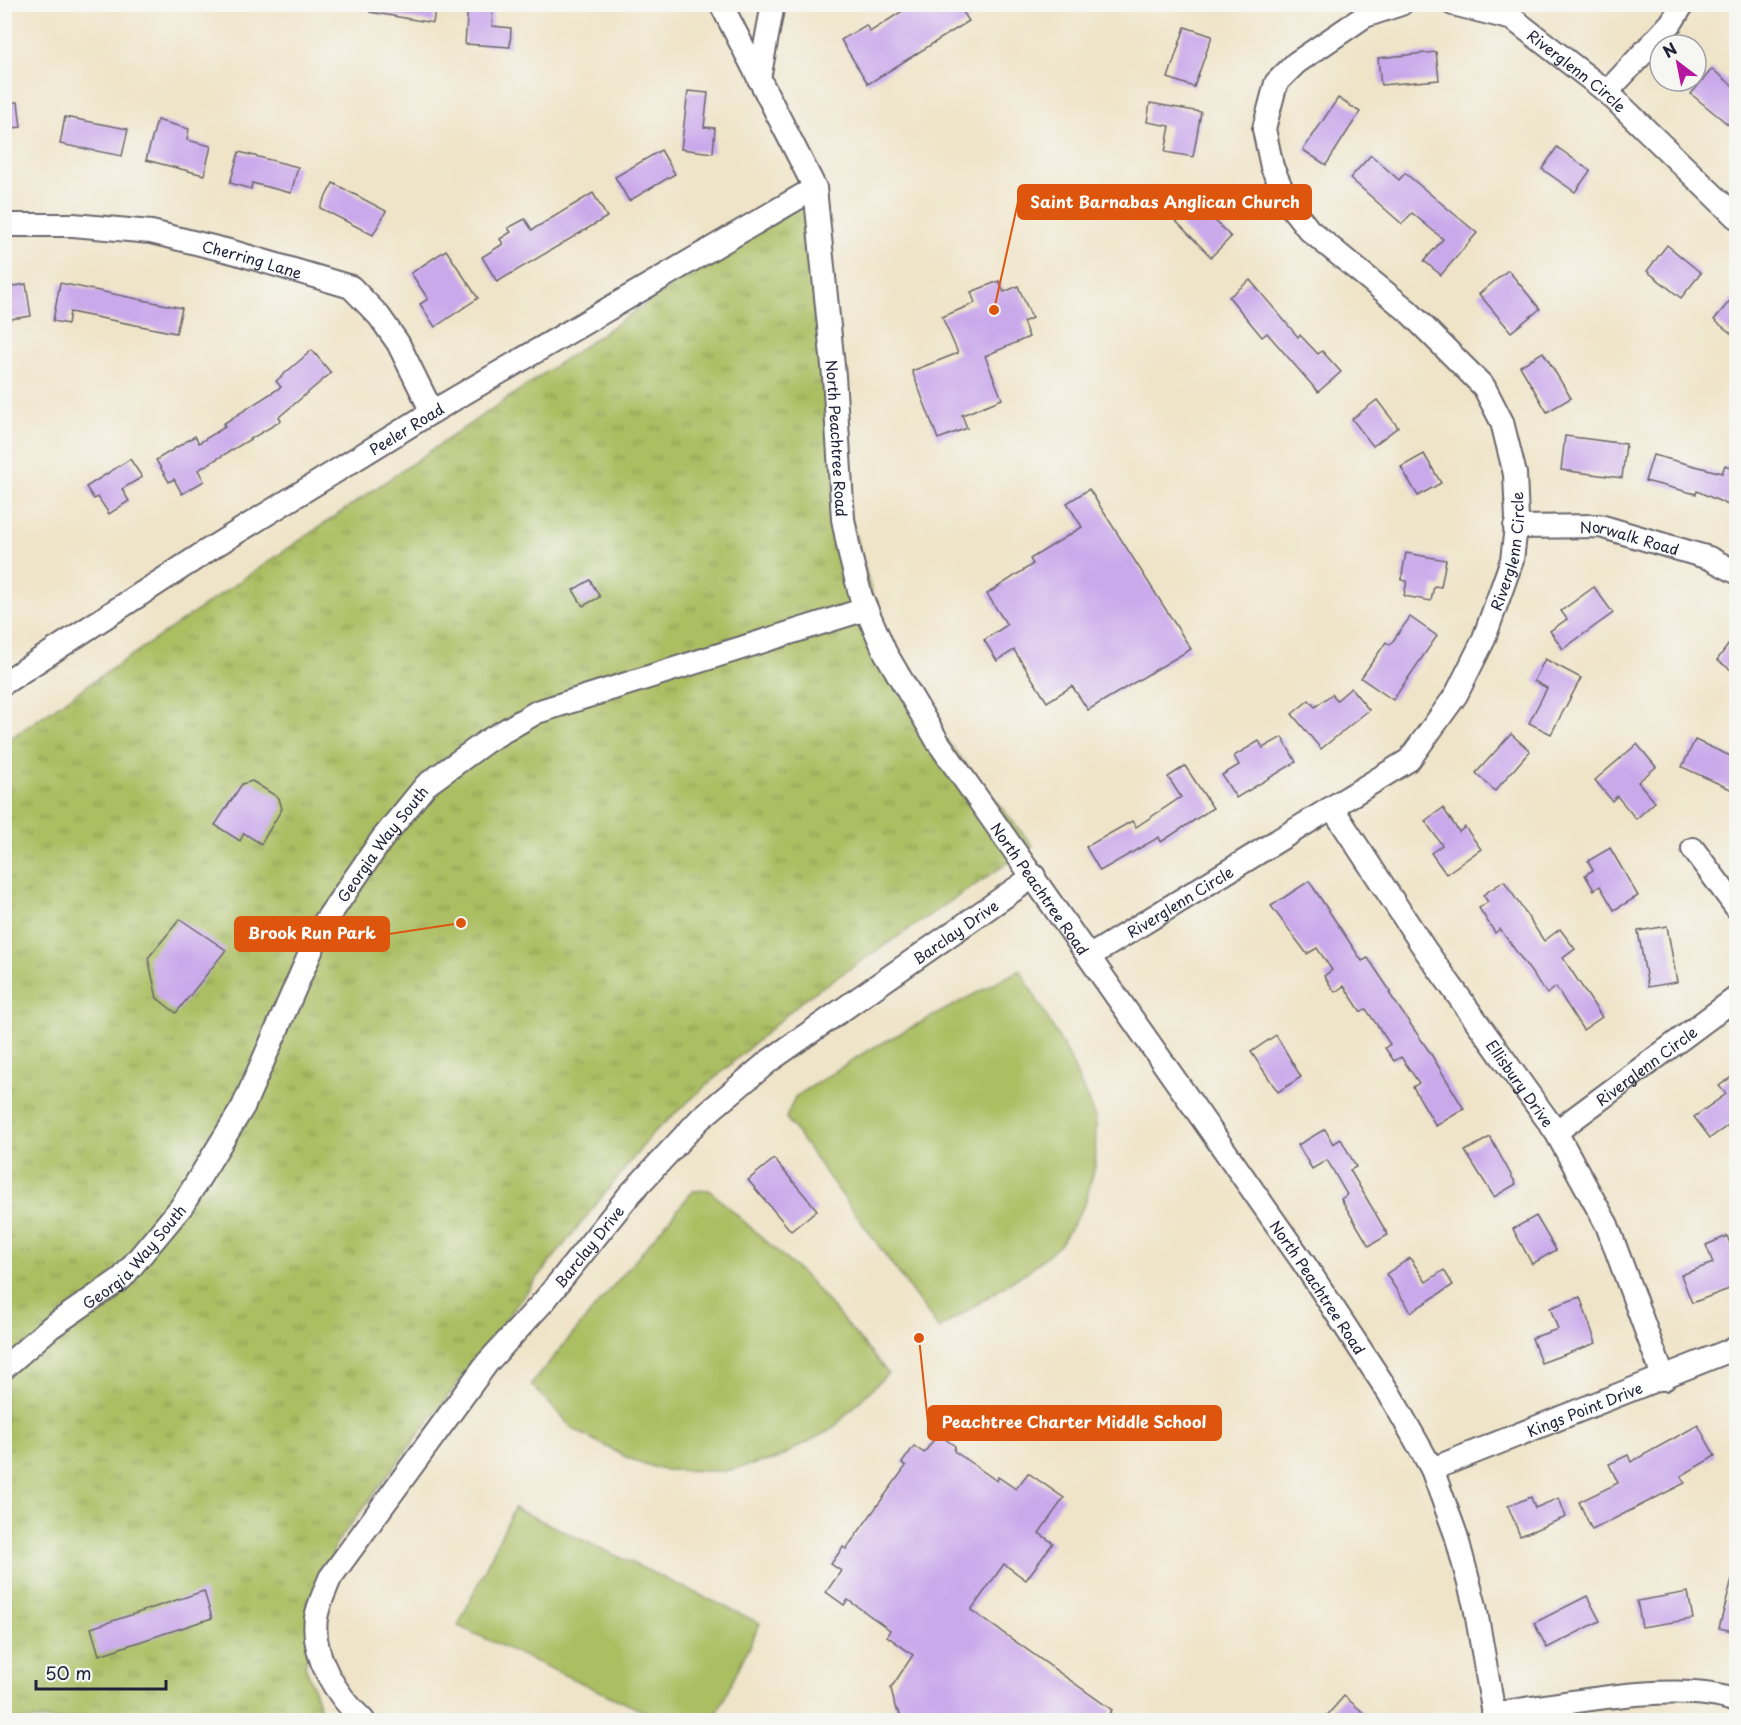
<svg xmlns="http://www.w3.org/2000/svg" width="1741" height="1725" font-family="'Playpen Sans',sans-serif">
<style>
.green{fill:#abbe62;stroke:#66704e;stroke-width:1.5}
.park{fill:url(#park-tufts);stroke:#66704e;stroke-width:1.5}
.building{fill:#caa9eb}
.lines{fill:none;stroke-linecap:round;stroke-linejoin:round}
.minor-casing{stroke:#6a666c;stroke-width:26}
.minor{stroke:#fff;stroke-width:22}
.labels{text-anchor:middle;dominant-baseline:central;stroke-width:4.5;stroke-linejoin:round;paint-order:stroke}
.street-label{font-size:15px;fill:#22223b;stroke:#f6f6f2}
.leader{fill:none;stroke:#de560e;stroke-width:2}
.callout-dot{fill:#de560e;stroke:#f6f6f2;stroke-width:2}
.callout{fill:#de560e;stroke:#de560e;stroke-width:2}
.callout-label{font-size:16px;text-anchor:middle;font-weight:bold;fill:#fff}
</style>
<defs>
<pattern id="park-tufts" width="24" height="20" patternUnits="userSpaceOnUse" patternTransform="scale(1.5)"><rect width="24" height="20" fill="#abbe62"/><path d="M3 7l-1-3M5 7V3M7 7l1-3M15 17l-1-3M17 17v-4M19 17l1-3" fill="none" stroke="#8b9a52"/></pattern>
</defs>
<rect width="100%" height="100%" fill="#f6f6f2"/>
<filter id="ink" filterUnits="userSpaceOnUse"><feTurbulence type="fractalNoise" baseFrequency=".0167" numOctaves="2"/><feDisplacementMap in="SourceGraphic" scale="12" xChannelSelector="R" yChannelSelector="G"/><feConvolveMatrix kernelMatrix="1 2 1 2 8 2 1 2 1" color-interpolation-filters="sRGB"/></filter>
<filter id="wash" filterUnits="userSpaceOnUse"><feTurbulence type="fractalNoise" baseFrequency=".008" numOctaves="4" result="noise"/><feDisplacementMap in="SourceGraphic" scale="24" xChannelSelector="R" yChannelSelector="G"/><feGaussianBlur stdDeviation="1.35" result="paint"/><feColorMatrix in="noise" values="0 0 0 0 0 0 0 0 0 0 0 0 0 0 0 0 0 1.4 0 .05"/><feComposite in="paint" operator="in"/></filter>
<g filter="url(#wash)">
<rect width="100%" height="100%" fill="#efe4c8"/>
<g class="green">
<path d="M1020,970L1068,1054L1096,1120L1095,1166L1085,1204L1060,1245L1028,1271L939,1329L786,1118L795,1097L867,1051Z"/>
<path d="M709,1190L809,1280L888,1373L832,1429L776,1459L725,1471L663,1470L628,1458L573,1429L531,1384L693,1191Z"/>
<path d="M514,1508L760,1623L714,1720H662L458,1626Z"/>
</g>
<path class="park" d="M815,188L848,509L895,678L1033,846L803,1000L653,1133L535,1281L335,1545L305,1665L325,1720H5V742Z"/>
<g id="blocks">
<g class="building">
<path d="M370,4H436L433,23L370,12Z"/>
<path d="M913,4H958L969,21L868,84L841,40L866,25L870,32Z"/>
<path d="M468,5L493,7L492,26L511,28L510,47L465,44Z"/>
<path d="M1185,27L1212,36L1194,87L1168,78Z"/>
<path d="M1436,52L1439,80L1381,85L1378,58Z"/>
<path d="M1712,69L1737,89V117L1730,126L1691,94Z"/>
<path d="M688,91L708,93L704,127L715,128L713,153L681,149Z"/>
<path d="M1338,98L1360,112L1326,165L1303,150Z"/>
<path d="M18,102L21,127L4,129V103Z"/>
<path d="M1150,103L1201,112L1193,157L1165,152L1170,126L1147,122Z"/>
<path d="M65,117L128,129L122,156L60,144Z"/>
<path d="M157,120L189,129L187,140L211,146L204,175L146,160Z"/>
<path d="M1557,147L1590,171L1575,192L1542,169Z"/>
<path d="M661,150L675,174L629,201L615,177Z"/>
<path d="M239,152L298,167L291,193L252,183L251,189L230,183Z"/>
<path d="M1371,155L1399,180L1405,173L1477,233L1441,275L1424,261L1443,239L1412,213L1402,224L1350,178Z"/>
<path d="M333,183L386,211L373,235L320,208Z"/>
<path d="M1183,188L1231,237L1211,257L1163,208Z"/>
<path d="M593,193L607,217L497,282L482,257L503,244L500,239L511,232L508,228L525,219L532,230Z"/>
<path d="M1667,245L1701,273L1681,298L1647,271Z"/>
<path d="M446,250L478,298L435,327L420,304L428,299L411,273Z"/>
<path d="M1508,270L1540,309L1511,332L1479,294Z"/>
<path d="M1250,280L1298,337L1300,335L1318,354L1322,351L1341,372L1318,392L1267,333L1262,337L1229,297Z"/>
<path d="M999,281L1004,292L1018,286L1032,318L1023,322L1029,337L985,356L1002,399L962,415L967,428L938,439L912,371L958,353L942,317L975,303L971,292Z"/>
<path d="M60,283L182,308L176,333L70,312L68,324L53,321Z"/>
<path d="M26,284L31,316L4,320V288Z"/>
<path d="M1737,292V338L1714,320Z"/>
<path d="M312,350L331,373L279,417L281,421L198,470L204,481L182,494L174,479L169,482L156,460L195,436L199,443L225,427L223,424L281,387L276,381Z"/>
<path d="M1543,352L1571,398L1547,412L1520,366Z"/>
<path d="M1377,400L1398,427L1373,446L1352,419Z"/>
<path d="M1565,436L1626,444L1622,478L1561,470Z"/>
<path d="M1424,454L1441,483L1418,496L1401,467Z"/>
<path d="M1653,455L1722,473L1725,465L1737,470V509L1697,491L1696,494L1645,481Z"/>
<path d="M130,459L142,477L122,489L129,501L109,514L98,497L94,499L86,487Z"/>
<path d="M1089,489L1191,649L1088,710L1072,686L1047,702L1014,650L997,661L984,640L1007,625L987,594L1033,564L1030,559L1082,527L1067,503Z"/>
<path d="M1406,553L1446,560L1441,587L1434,586L1431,601L1404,596L1407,581L1401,580Z"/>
<path d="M590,580L600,597L583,606L573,590Z"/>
<path d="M1594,587L1613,613L1563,649L1550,631L1567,619L1561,611Z"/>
<path d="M1410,617L1437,636L1393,700L1361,678L1386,642L1390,645Z"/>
<path d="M1737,633V674L1717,660Z"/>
<path d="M1545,659L1581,678L1551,734L1529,723L1547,688L1534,681Z"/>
<path d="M1351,688L1369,710L1321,749L1292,714L1309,700L1315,707L1332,694L1337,700Z"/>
<path d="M1511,734L1530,751L1495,791L1476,773Z"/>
<path d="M1282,737L1296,762L1236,798L1222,775L1239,765L1234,756L1259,741L1263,748Z"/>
<path d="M1695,740L1737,759V792L1682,767Z"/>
<path d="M1637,744L1656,767L1638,782L1655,802L1636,819L1617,796L1612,801L1595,780Z"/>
<path d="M1185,766L1213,808L1161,842L1159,837L1100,871L1086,847L1132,821L1136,827L1181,797L1168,777Z"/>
<path d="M252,781L279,798L282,809L261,844L244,833L240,841L215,825L242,784Z"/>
<path d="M1443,808L1459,832L1465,827L1481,849L1446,874L1431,853L1442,845L1425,821Z"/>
<path d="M1610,848L1638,896L1614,910L1600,886L1594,890L1585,875L1593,870L1588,861Z"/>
<path d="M1309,881L1362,961L1368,958L1391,992L1389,993L1431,1054L1464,1109L1436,1126L1413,1087L1419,1083L1401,1057L1394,1061L1385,1048L1390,1044L1366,1009L1361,1012L1344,986L1335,992L1324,976L1332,970L1317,948L1307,954L1271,906Z"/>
<path d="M1504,881L1544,941L1560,929L1575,949L1563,958L1602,1017L1583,1030L1556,987L1547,994L1500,929L1495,933L1479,908L1488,902L1483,895Z"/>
<path d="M180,919L226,950L176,1013L157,998L148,958Z"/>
<path d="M1667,926L1677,982L1648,987L1638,931Z"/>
<path d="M1276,1035L1301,1077L1278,1092L1251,1052Z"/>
<path d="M1737,1073V1119L1710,1138L1694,1117L1726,1094L1719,1086Z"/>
<path d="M1325,1129L1333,1144L1341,1139L1356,1167L1350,1170L1388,1235L1369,1246L1341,1199L1347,1195L1327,1160L1312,1169L1298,1145Z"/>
<path d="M1490,1137L1516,1184L1494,1197L1465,1151Z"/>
<path d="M774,1159L817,1210L791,1231L748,1180Z"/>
<path d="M1536,1216L1556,1250L1532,1264L1513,1229Z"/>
<path d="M1727,1236L1737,1260V1286L1692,1303L1681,1275L1713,1263L1706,1245Z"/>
<path d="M1410,1258L1426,1282L1444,1270L1453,1285L1411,1312L1386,1274Z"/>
<path d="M1580,1297L1596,1343L1541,1363L1532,1338L1558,1329L1550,1308Z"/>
<path d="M1698,1425L1715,1456L1681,1476L1685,1483L1592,1530L1579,1502L1618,1483L1609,1464L1628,1455L1631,1462Z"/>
<path d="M938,1434L955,1446L954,1451L997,1481L998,1477L1016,1489L1028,1473L1064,1498L1039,1533L1053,1543L1026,1580L1004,1564L971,1610L1112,1710L1105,1720H904L895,1707L891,1688L913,1655L887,1636L890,1630L848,1600L844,1605L826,1592L841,1571L831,1564L843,1547L846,1549L906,1466L902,1463L914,1446L924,1453Z"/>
<path d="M1531,1497L1535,1508L1559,1498L1566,1517L1520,1536L1508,1506Z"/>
<path d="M1732,1580L1737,1581V1632L1719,1628Z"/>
<path d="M204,1591L212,1618L99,1655L91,1628Z"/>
<path d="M1688,1592L1693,1619L1642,1627L1637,1601Z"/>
<path d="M1587,1596L1600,1621L1547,1648L1534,1623Z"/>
<path d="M1344,1696L1372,1720H1323Z"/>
</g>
</g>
</g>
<g filter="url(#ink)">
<use href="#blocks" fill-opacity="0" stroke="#6a666c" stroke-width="1.5"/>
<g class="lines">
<defs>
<g id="minor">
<path id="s1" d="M721,4L815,188L834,376L843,519L850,555L861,597L885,652L938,742L1305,1265L1389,1393L1432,1469L1456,1535L1475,1606L1495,1720"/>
<path id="s2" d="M1453,4L1513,19L1607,92L1736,217"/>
<path d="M759,79L773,4"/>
<path d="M1607,92L1671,23L1683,4"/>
<path id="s3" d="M4,225H73L151,232L233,252L351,287L379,316L398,343L432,412"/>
<path id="s4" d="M1515,527L1600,526L1709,558L1736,572"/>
<path id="s5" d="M4,683L213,547L432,412L815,188"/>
<path id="s6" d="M1333,809L1426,951L1556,1132L1607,1225L1664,1379"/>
<path d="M1693,849L1736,907"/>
<path id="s7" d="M1090,956L1409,760L1456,695L1483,641L1512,560L1517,519L1515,474L1502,422L1484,387L1408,311L1309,230L1288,203L1272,167L1264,129L1276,83L1296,63L1365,16L1401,4"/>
<path id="s8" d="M1556,1132L1736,998"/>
<path id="s9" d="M4,1368L51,1327L122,1278L182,1206L243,1107L322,926L382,839L426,785L487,741L537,712L866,609"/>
<path id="s10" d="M1432,1469L1736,1348"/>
<path d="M1493,1714C1556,1705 1680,1679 1736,1701"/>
<path id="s11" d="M363,1720C336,1695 311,1656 316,1618C318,1605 325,1591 330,1578L487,1363L544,1301L630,1194L700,1119L769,1061L1034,876"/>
</g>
</defs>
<use href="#minor" class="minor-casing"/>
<use href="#minor" class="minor"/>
</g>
</g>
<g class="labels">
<g class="street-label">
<text stroke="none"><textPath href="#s2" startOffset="144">Riverglenn Circle</textPath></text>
<text stroke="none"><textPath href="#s3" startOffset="252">Cherring Lane</textPath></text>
<text stroke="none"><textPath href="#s5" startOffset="476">Peeler Road</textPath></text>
<text stroke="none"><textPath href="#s1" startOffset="458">North Peachtree Road</textPath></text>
<text stroke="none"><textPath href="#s4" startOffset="116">Norwalk Road</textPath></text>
<text stroke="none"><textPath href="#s7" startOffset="609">Riverglenn Circle</textPath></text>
<text stroke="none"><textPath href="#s9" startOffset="658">Georgia Way South</textPath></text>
<text stroke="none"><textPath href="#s1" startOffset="962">North Peachtree Road</textPath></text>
<text stroke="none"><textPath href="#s7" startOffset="105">Riverglenn Circle</textPath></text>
<text stroke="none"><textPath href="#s11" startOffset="1066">Barclay Drive</textPath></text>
<text stroke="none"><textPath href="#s8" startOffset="112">Riverglenn Circle</textPath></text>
<text stroke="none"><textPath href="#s6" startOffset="332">Ellisbury Drive</textPath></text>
<text stroke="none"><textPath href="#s11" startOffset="580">Barclay Drive</textPath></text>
<text stroke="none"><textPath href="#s9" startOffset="172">Georgia Way South</textPath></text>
<text stroke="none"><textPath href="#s1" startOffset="1448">North Peachtree Road</textPath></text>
<text stroke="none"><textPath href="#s10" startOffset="164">Kings Point Drive</textPath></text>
</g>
</g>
<path class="leader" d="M994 310L1018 202M461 923L389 934M919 1338L928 1423"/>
<g class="callout-dot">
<circle cx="994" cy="310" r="6"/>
<circle cx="461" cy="923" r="6"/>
<circle cx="919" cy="1338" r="6"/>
</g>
<g class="callout">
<rect x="1018" y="185" width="293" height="34" rx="6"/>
<rect x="235" y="917" width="154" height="34" rx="6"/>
<rect x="928" y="1406" width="293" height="34" rx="6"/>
</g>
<g class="callout-label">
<text x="1165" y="208">Saint Barnabas Anglican Church</text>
<text x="312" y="939">Brook Run Park</text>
<text x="1074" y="1428">Peachtree Charter Middle School</text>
</g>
<rect width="1741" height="1725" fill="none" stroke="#f6f6f2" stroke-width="24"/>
<g transform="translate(1678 63) rotate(328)"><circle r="28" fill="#f6f6f2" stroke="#a1a1a9" stroke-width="1.5"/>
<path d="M0-4.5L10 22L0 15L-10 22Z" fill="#b5179e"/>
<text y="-9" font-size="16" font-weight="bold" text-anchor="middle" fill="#22223b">N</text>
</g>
<path d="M36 1680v9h130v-9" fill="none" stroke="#22223b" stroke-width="3"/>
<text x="45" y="1680" font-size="18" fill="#22223b" stroke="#f6f6f2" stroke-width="4.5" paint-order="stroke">50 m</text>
</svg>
